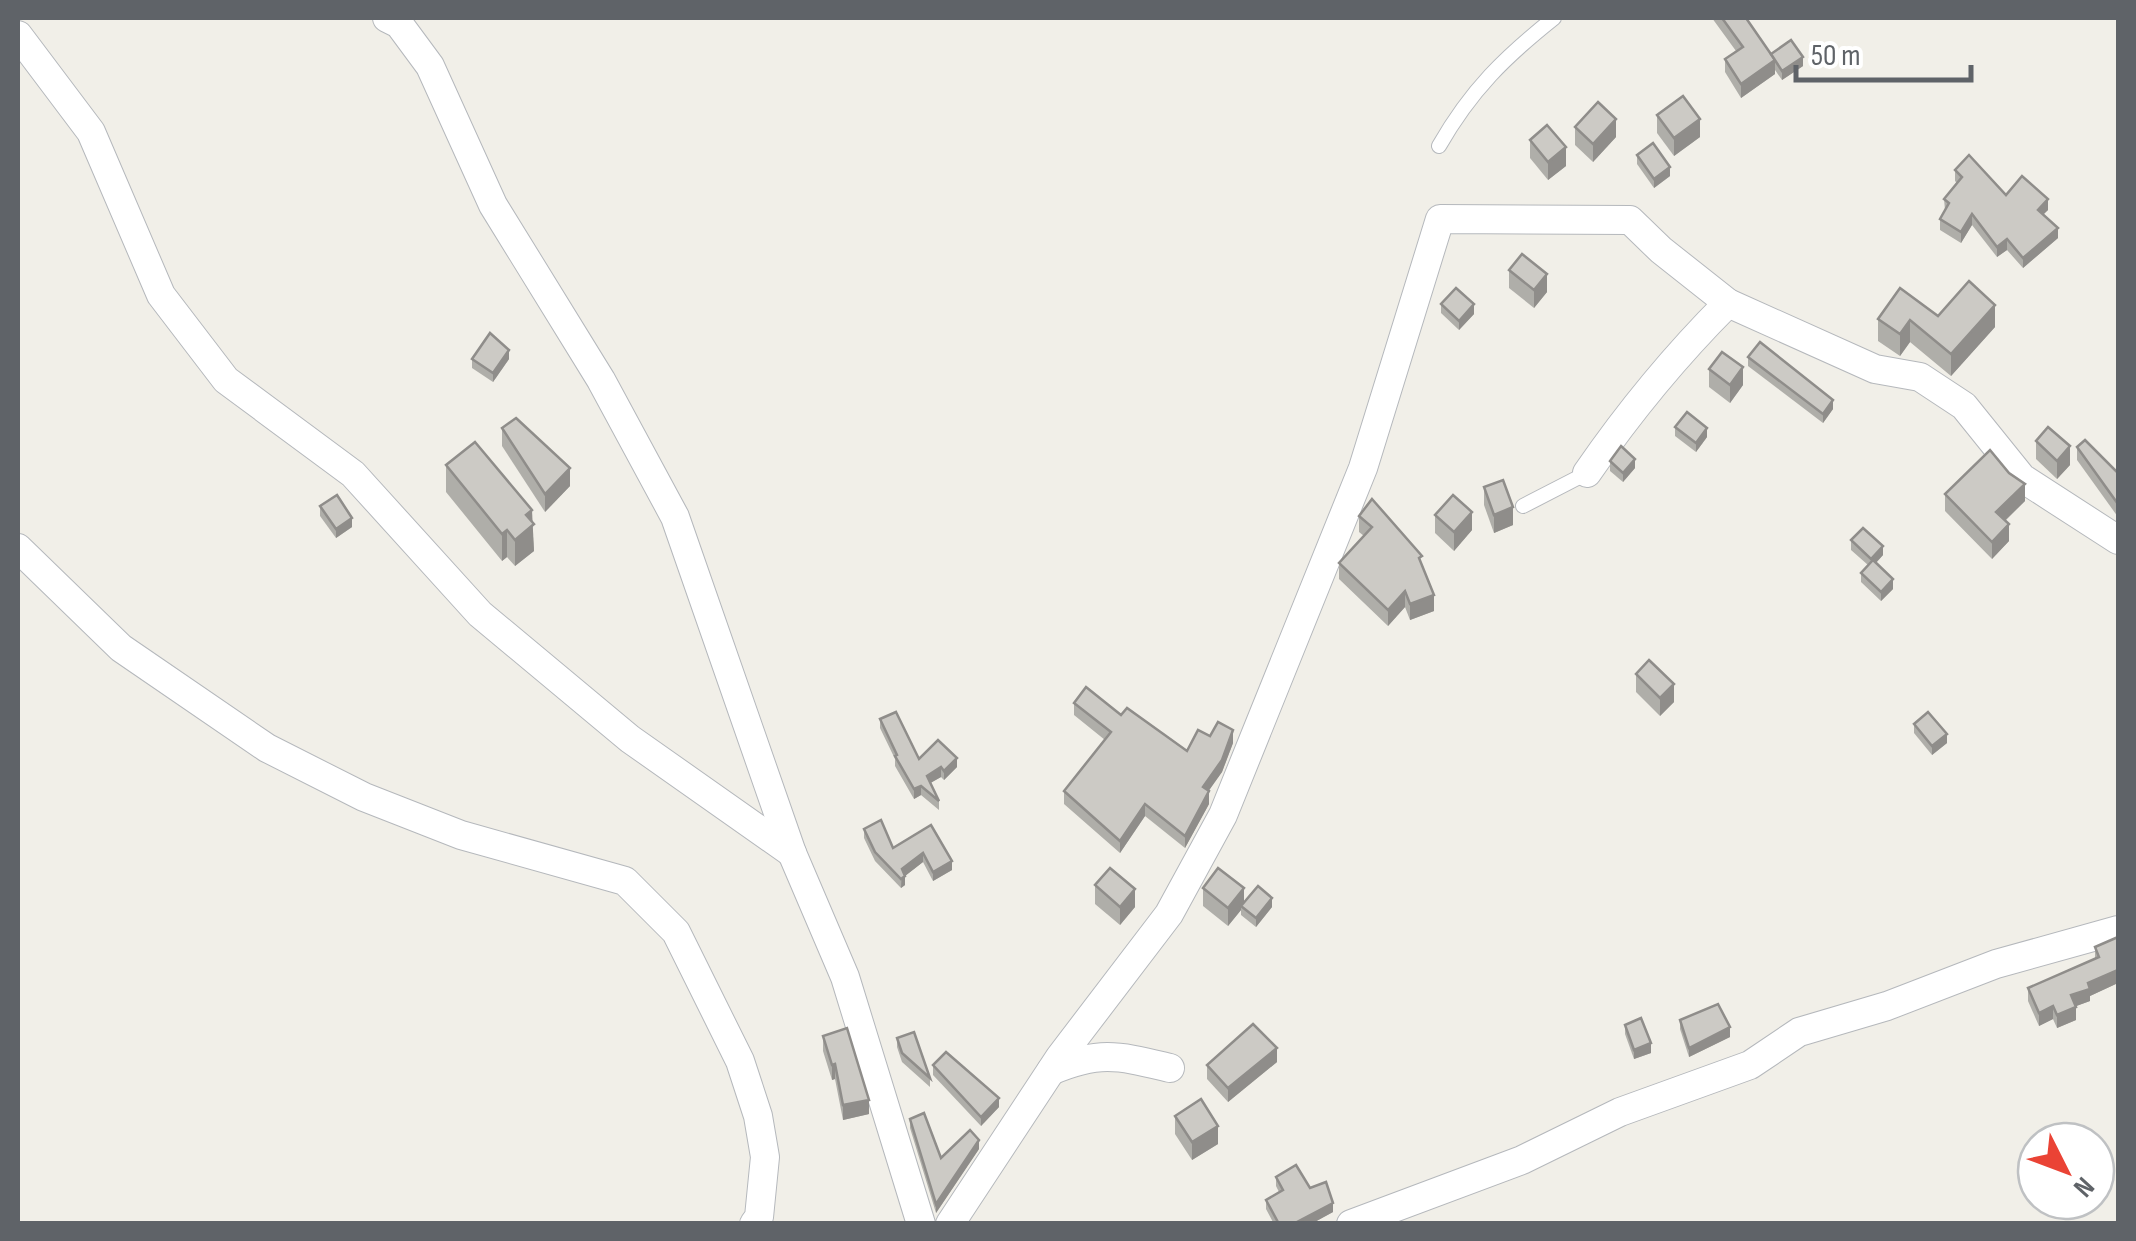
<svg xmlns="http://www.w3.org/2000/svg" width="2136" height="1241" font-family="'Sofia Sans Condensed',sans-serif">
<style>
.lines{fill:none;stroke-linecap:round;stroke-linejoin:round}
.lane-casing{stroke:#b5b8bc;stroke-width:16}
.street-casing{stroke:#b5b8bc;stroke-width:30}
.lane{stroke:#fff;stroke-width:14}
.street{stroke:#fff;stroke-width:28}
.wall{fill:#afaea9}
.shaded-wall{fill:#8f8d8a}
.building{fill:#cccac5;stroke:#8f8d8a;stroke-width:2.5}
</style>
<rect width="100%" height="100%" fill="#f1efe8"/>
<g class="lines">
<defs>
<g id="lane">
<path d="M1439,146C1471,90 1505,57 1554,18"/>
<path d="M1523,506L1587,473"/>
</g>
<g id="street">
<path d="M387,18L399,24L430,66L493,205L601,380L675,517L792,853L845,977L921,1224"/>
<path d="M18,35L91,132L161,295L226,380L353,474L480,614L630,739L792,853"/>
<path d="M1587,473C1629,412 1675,356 1728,303"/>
<path d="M18,548L121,648L267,748L364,797L461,835L625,881L676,932L740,1061L758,1116L765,1157L759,1217L754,1224"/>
<path d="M1051,1071C1100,1050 1119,1056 1170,1068"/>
<path d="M950,1224L1060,1057L1169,914L1223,815L1363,468L1440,219L1630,220L1661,250L1728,303L1875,369L1920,377L1964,406L2022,478L2118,540"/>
<path d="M1351,1224L1522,1160L1620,1112L1750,1065L1799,1032L1887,1006L1996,964L2118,930"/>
</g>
</defs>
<use href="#lane" class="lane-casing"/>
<use href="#street" class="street-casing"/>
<use href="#lane" class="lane"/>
<use href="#street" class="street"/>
</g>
<g class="wall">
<path d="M1712,18H1746L1771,54L1803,66L1782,80L1775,70V74L1741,98L1725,72V59L1736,51Z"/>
<path d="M1657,115L1700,137L1674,156L1657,133Z"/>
<path d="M1575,127L1616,137L1593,162L1575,145Z"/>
<path d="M1530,140L1566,166L1548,180L1530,158Z"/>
<path d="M1637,155L1670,176L1654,188L1637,164Z"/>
<path d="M1955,170L2006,195L2048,210L2043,214L2058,238L2023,268L2007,250L1997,257L1972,225L1961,243L1940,230V219L1945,210L1944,199L1957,183L1955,181Z"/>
<path d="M1509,270L1547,292L1534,308L1509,288Z"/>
<path d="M1441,304L1474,314L1459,330L1441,313Z"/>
<path d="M1938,316L1995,327L1951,376L1910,342L1900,356L1878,341V319Z"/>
<path d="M1748,357L1833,409L1823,423L1748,366Z"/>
<path d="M472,359H509L493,382L472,368Z"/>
<path d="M1709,369L1743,385L1730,403L1709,387Z"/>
<path d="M1675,427L1707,437L1696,452L1675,436Z"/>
<path d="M502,428L570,486L545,512L502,446Z"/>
<path d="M2036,441L2070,465L2057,479L2036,459Z"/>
<path d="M2077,447L2118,473V517L2077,460Z"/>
<path d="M1610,461L1635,468L1623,482L1610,471Z"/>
<path d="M446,465L532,522L534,551L515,566L507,557L502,561L446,492Z"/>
<path d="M1484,487L1513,525L1494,533L1484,505Z"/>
<path d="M1945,494L2025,501L2005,521L2009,541L1992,559L1945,511Z"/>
<path d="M320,506L352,527L336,538L320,516Z"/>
<path d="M1435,515L1472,530L1454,551L1435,533Z"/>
<path d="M1359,516L1422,565L1434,611L1410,620L1405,607L1388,626L1339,579V563L1364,536L1359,532Z"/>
<path d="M1851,540L1883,555L1876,563L1893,589L1881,601L1861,582V573L1868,565L1851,550Z"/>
<path d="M1636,674L1674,702L1660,716L1636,692Z"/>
<path d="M1074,703L1121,715L1187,751L1210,736L1233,743L1222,772L1208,791L1209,804L1185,848L1145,816L1120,853L1064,804V791L1105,740L1074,715Z"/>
<path d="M880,719L919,759L957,767L944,780L941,777L930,783L939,801V810L921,795L914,799L895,766V759L880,728Z"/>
<path d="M1914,724L1947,743L1932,755L1914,733Z"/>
<path d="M931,825L952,870L933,881L923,862L905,876V885L901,888L875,861L864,838V829L893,848Z"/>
<path d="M1095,885L1135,907L1120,925L1095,904Z"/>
<path d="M1203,888L1244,902L1272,907L1256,927L1241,915V910L1228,926L1203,906Z"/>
<path d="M2118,937V983L2090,996V1001L2076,1006V1020L2057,1028L2053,1019L2039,1026L2028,1001V988L2095,959V947Z"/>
<path d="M1680,1020L1730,1037L1689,1057L1680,1029Z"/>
<path d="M1625,1025L1651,1053L1634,1059L1625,1034Z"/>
<path d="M823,1036L869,1114L843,1120L835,1079L832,1080L823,1051Z"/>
<path d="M897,1038L930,1078V1087L902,1062L897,1047Z"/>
<path d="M1277,1062L1228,1102L1207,1079V1065Z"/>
<path d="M933,1065L999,1107L981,1126L933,1075Z"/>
<path d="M1175,1116L1218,1144L1192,1160L1175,1134Z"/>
<path d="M910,1119L941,1158L979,1149L936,1213L910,1128Z"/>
<path d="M1276,1177L1310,1188L1333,1212L1311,1224H1274L1266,1209V1200L1279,1192L1276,1186Z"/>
</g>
<g class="shaded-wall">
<path d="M1803,57V66L1782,80V71Z"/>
<path d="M1775,60V74L1741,98V84Z"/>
<path d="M1616,119V137L1593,162V144Z"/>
<path d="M1700,119V137L1674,156V138Z"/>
<path d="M1566,147V166L1548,180V162Z"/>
<path d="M1670,167V176L1654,188V179Z"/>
<path d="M2048,199V210L2038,220V210Z"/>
<path d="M1972,214V225L1961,243V232Z"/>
<path d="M2058,228V238L2023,268V258Z"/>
<path d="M2007,239V250L1997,257V247Z"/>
<path d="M1547,274V292L1534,308V290Z"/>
<path d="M1474,304V314L1459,330V321Z"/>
<path d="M1995,305V327L1951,376V354Z"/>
<path d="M1910,320V342L1900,356V334Z"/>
<path d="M509,350V359L493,382V373Z"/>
<path d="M1743,367V385L1730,403V385Z"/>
<path d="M1833,400V409L1823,423V414Z"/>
<path d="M1707,428V437L1696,452V443Z"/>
<path d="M2070,446V465L2057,479V461Z"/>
<path d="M1635,459V468L1623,482V473Z"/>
<path d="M570,468V486L545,512V494Z"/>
<path d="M2025,484V501L1996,529V512Z"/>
<path d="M1513,507V525L1494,533V515Z"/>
<path d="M532,510L534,551L515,566V540L526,515Z"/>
<path d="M1472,512V530L1454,551V532Z"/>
<path d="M352,518V527L336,538V529Z"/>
<path d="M2009,524V541L1992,559V542Z"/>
<path d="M507,530V557L502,561V534Z"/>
<path d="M1883,546V555L1871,568V559Z"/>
<path d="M1893,579V589L1881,601V592Z"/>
<path d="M1405,591V607L1388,626V610Z"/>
<path d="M1434,595V611L1410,620V604Z"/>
<path d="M1674,684V702L1660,716V698Z"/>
<path d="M1233,730V743L1222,772L1203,799V787Z"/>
<path d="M1947,734V743L1932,755V746Z"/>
<path d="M957,758V767L944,780V771Z"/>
<path d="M941,767V777L927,785V776Z"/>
<path d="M921,786V795L914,799V789Z"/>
<path d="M1209,791V804L1185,848V836Z"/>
<path d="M1145,804V816L1120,853V841Z"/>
<path d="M923,853V862L905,876V885L901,888L902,869Z"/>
<path d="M952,861V870L933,881V872Z"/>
<path d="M1244,888V906H1241V910L1228,926V908Z"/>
<path d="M1135,889V907L1120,925V907Z"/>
<path d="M1272,898V907L1256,927V918Z"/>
<path d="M2118,970V983L2090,996V1001L2071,1008V995L2088,983Z"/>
<path d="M2053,1006V1019L2039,1026V1013Z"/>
<path d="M2076,1007V1020L2057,1028V1015Z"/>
<path d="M1730,1027V1037L1689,1057V1048Z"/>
<path d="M1651,1043V1053L1634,1059V1050Z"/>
<path d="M1277,1048V1062L1228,1102V1088Z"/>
<path d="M835,1064V1079L832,1080V1065Z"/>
<path d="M999,1098V1107L981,1126V1117Z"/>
<path d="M869,1100V1114L843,1120V1105Z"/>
<path d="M1218,1126V1144L1192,1160V1142Z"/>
<path d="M979,1140V1149L936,1213V1204Z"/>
<path d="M1333,1203V1212L1311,1224H1293Z"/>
</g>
<g class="building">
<path d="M1722,18H1746L1775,60L1741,84L1725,59L1743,47Z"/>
<path d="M1791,40L1803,57L1782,71L1771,54Z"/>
<path d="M1683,96L1700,119L1674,138L1657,115Z"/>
<path d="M1598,102L1616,119L1593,144L1575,127Z"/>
<path d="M1547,125L1566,147L1548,162L1530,140Z"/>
<path d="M1653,143L1670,167L1654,179L1637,155Z"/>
<path d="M1969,155L2006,195L2022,176L2048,199L2038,210L2058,228L2023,258L2007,239L1997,247L1972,214L1961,232L1940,219L1949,203L1944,199L1962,177L1955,170Z"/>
<path d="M1522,254L1547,274L1534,290L1509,270Z"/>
<path d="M1969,281L1995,305L1951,354L1910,320L1900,334L1878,319L1900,288L1938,316Z"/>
<path d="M1456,288L1474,304L1459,321L1441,304Z"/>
<path d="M490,333L509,350L493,373L472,359Z"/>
<path d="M1760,342L1833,400L1823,414L1748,357Z"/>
<path d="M1722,352L1743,367L1730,385L1709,369Z"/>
<path d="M1687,412L1707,428L1696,443L1675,427Z"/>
<path d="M516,418L570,468L545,494L502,428Z"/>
<path d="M2048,427L2070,446L2057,461L2036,441Z"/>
<path d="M2085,440L2118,473V504L2077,447Z"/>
<path d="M475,442L532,510L526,515L534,524L515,540L507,530L502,534L446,465Z"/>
<path d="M1621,446L1635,459L1623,473L1610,461Z"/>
<path d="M1990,450L2009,473L2025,484L1996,512L2009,524L1992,542L1945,494Z"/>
<path d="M1503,480L1513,507L1494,515L1484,487Z"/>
<path d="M337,495L352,518L336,529L320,506Z"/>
<path d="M1453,495L1472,512L1454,532L1435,515Z"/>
<path d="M1372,499L1422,556L1419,558L1434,595L1410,604L1405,591L1388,610L1339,563L1372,527L1359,516Z"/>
<path d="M1863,528L1883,546L1871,559L1851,540Z"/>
<path d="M1873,560L1893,579L1881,592L1861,573Z"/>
<path d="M1649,660L1674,684L1660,698L1636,674Z"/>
<path d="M1086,687L1121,715L1127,708L1187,751L1198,730L1210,736L1218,722L1233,730L1222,760L1203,787L1209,791L1185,836L1145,804L1120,841L1064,791L1111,732L1074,703Z"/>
<path d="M896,712L919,759L938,740L957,758L944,771L941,767L927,776L939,801L921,786L914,789L895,756L897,755L880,719Z"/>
<path d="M1928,712L1947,734L1932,746L1914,724Z"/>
<path d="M881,820L893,848L931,825L952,861L933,872L923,853L902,869L905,876L901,879L875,852L864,829Z"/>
<path d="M1110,868L1135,889L1120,907L1095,885Z"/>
<path d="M1218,868L1244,888L1228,908L1203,888Z"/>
<path d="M1258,886L1272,898L1256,918L1241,906Z"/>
<path d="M2118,937V970L2088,983L2090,989L2071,995L2076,1007L2057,1015L2053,1006L2039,1013L2028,988L2099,957L2095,947Z"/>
<path d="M1718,1004L1730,1027L1689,1048L1680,1020Z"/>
<path d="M1641,1018L1651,1043L1634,1050L1625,1025Z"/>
<path d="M1253,1024L1277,1048L1228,1088L1207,1065Z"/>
<path d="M847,1028L869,1100L843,1105L835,1064L832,1065L823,1036Z"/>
<path d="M914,1032L930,1078L902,1053L897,1038Z"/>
<path d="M946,1052L999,1098L981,1117L933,1065Z"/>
<path d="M1201,1099L1218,1126L1192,1142L1175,1116Z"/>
<path d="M924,1113L941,1158L970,1130L979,1140L936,1204L910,1119Z"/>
<path d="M1296,1165L1310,1188L1326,1182L1333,1203L1293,1224H1279L1266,1200L1283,1190L1276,1177Z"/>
</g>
<rect width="2136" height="1241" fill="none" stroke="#5f6368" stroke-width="40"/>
<g transform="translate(2066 1171) rotate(132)"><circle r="48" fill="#ffffff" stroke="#bfc1c3" stroke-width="2.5"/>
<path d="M0-8L18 38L0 25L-18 38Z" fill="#ea4335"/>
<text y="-15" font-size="28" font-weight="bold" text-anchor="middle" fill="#5f6368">N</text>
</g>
<path d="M1796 65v15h175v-15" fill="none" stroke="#5f6368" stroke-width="5"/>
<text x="1811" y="65" font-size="30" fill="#5f6368" stroke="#ffffff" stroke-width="8" paint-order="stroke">50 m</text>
</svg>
